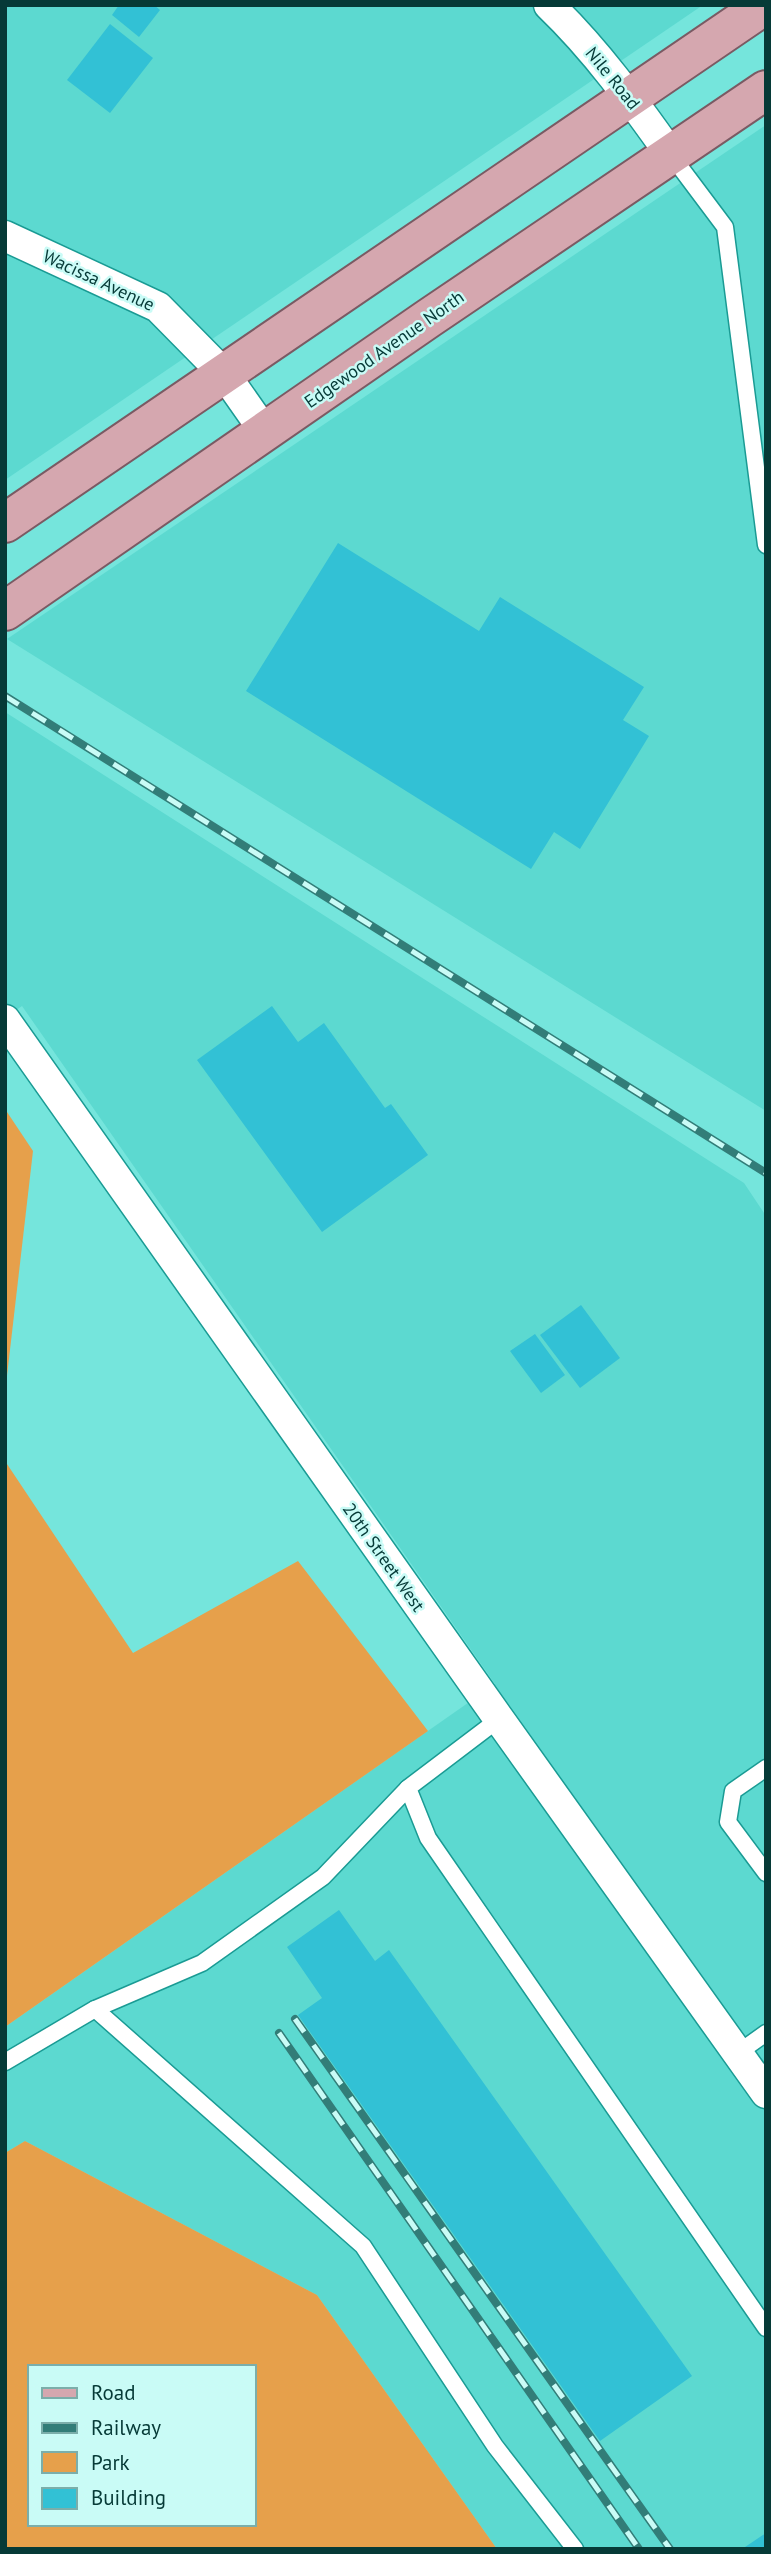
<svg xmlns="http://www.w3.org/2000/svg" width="771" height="2554" font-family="'PT Sans',sans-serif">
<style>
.built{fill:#5cd9d0}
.green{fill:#e6a04b;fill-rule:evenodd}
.building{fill:#32c1d5}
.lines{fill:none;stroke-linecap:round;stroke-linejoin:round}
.lane-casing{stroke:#1a9b94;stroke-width:19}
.street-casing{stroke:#1a9b94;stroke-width:33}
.primary-casing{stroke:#7a5a63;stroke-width:42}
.lane{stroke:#fff;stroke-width:16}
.street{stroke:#fff;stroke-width:30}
.primary{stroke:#d5a7af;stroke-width:38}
.rail-casing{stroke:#327d78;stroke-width:8}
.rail{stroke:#c9fbf6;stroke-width:5;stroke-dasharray:16;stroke-linecap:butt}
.labels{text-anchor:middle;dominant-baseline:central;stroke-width:5;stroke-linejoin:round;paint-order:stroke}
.street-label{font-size:18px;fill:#063a37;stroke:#c9fbf6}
</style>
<rect width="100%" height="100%" fill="#75e5dc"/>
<g class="built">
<path d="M5,5H703L5,480Z"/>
<path d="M766,125V1111L7,639Z"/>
<path d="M5,712L744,1183L766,1216V2549H497L317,2295L25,2141L5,2153V2027L495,1684L22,1006L5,1018Z"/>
</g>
<g class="green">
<path d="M5,1109L33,1151L5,1393Z"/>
<path d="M5,1461L133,1653L298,1561L428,1731L5,2027Z"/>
<path d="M25,2141L317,2295L497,2549H5V2153ZM30,2367H254V2524H30Z"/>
</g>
<g class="building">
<path d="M119,5H154L160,10L139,37L112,15Z"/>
<path d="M110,24L153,58L110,113L67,80Z"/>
<path d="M338,543L479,631L500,597L644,687L623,720L649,736L580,849L554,832L531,869L246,691Z"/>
<path d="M272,1006L298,1042L324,1023L385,1108L391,1104L428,1155L322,1232L197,1060Z"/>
<path d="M581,1305L620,1358L580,1388L540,1335Z"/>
<path d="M535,1334L565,1375L541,1393L510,1351Z"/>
<path d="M339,1910L375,1961L389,1950L692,2376L600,2441L298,2015L322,1998L287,1947Z"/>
<path d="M766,2533V2549H742Z"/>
</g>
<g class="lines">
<defs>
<g id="lane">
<path d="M671,155L725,227L766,545"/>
<path d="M499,1719L408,1788L428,1838L766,2328"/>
<path d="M766,1768L733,1791L728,1822L766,1873"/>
<path d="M95,2009L363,2246L495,2446L575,2549"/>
<path d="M738,2053L766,2033"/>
<path d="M5,2062L95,2009L202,1963L323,1877L408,1788"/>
</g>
<g id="street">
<path d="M549,5C596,50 634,103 671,155"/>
<path d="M5,236L158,307L225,375L265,432"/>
<path d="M5,1020L499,1719L766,2093"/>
</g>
<g id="primary">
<path d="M5,523L765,5"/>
<path d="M5,611L429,318L766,90"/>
</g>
</defs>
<use href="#lane" class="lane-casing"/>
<use href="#street" class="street-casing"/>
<use href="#primary" class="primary-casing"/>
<use href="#lane" class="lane"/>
<use href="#street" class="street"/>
<use href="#primary" class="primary"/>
<defs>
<g id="rail">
<path d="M5,696L766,1173"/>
<path d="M295,2019L670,2549"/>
<path d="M279,2033L639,2549"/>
</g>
</defs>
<use href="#rail" class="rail-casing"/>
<use href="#rail" class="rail"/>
</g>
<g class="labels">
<g class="street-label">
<text transform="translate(613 78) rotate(51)">Nile Road</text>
<text transform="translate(99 280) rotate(25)">Wacissa Avenue</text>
<text transform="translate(384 349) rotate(-35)">Edgewood Avenue North</text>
<text transform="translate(384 1557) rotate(55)">20th Street West</text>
</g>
</g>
<rect width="771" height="2554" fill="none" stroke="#063a37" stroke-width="14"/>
<rect x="28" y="2365" width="228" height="161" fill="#c9fbf6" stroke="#7baeaa" stroke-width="2"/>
<rect x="42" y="2388" width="35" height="10" fill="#d5a7af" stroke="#7baeaa" stroke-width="2"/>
<text x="91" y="2400" font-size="21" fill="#063a37">Road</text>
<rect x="42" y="2423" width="35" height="10" fill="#327d78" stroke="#7baeaa" stroke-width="2"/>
<text x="91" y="2435" font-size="21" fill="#063a37">Railway</text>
<rect x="42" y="2452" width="35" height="21" fill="#e6a04b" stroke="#7baeaa" stroke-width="2"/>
<text x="91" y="2470" font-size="21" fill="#063a37">Park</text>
<rect x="42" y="2488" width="35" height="21" fill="#32c1d5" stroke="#7baeaa" stroke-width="2"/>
<text x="91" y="2505" font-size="21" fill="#063a37">Building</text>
</svg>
